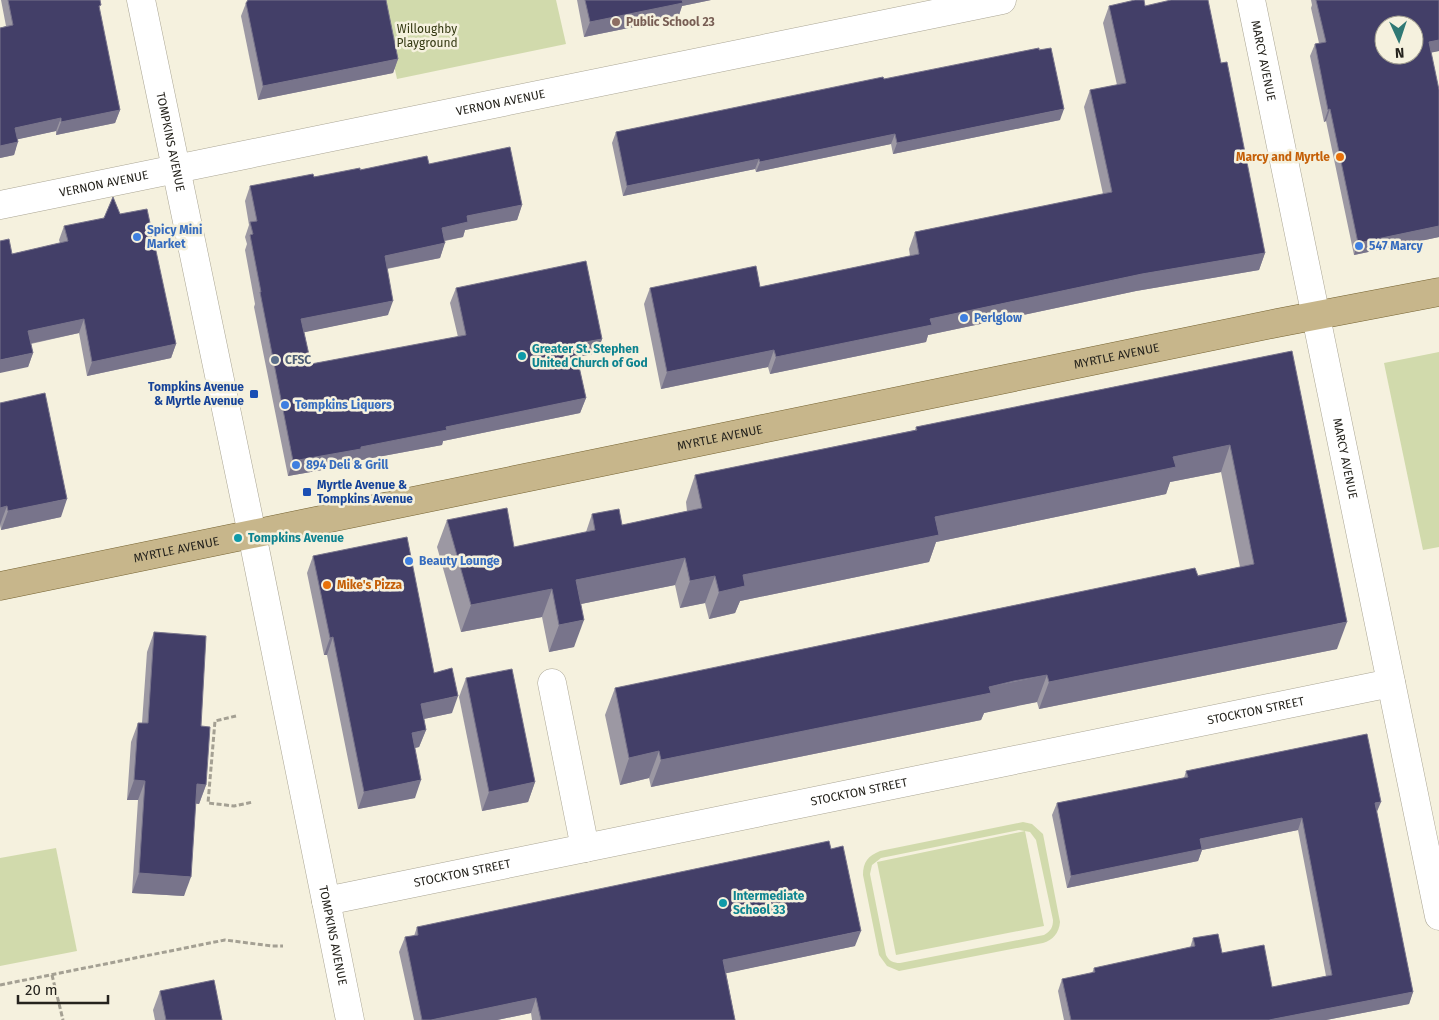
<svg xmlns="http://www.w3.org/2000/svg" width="1439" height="1020" font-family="'Fira Sans',sans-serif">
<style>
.green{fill:#d1daac;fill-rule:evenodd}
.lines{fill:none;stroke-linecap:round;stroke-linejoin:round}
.minor-casing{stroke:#aaa594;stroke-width:29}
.major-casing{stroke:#766332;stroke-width:29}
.path{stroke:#a4a093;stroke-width:3;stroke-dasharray:5 2.5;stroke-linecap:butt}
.minor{stroke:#fff;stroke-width:28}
.major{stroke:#c7b68b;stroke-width:28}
.wall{fill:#9c98a3}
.shaded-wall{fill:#78748b}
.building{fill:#433f68;stroke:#78748b;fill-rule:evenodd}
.education-dot{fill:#8d6e63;stroke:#f5f1de;stroke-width:2}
.food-dot{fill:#e8710a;stroke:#f5f1de;stroke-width:2}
.shop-dot{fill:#3f7fe0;stroke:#f5f1de;stroke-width:2}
.culture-dot{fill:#0f9aa8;stroke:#f5f1de;stroke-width:2}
.service-dot{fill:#5c6f8a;stroke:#f5f1de;stroke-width:2}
.transit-dot{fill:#1a4fb4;stroke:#f5f1de;stroke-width:2}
.labels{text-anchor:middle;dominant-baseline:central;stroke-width:5;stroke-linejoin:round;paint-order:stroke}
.education-label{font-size:12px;font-weight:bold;fill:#785e54;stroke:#f5f1de;text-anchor:start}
.park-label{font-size:12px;fill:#343912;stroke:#f5f1de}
.street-label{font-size:12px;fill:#25231d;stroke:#f5f1de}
.food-label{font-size:12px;font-weight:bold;fill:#c56008;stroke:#f5f1de;text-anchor:end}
.shop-label{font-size:12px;font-weight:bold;fill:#366cbe;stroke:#f5f1de;text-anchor:start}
.culture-label{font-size:12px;font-weight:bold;fill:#0d838f;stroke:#f5f1de;text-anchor:start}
.service-label{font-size:12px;font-weight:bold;fill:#4e5e75;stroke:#f5f1de;text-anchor:start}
.transit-label{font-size:12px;font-weight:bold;fill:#164399;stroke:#f5f1de;text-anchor:end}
</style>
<rect width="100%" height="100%" fill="#f5f1de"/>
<g class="green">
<path d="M380,0H556L566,44L397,79Z"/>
<path d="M1439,352V547L1423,550L1384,363Z"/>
<path d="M1023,822L1032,824L1043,834L1060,922C1059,933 1053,940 1043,943L899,971L887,966L879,955L863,875C863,862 868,856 880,851ZM1019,830L1030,832L1036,840L1053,920C1053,927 1051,931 1044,935L900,963C893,963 889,961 886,955L870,874L872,865L881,858Z"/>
<path d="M1025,831L1044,926L896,955L877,862Z"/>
<path d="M56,848L77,951L0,966V858Z"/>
</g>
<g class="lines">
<defs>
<g id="minor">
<path id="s1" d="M141,0L252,534L350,1020"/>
<path id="s2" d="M1251,0L1439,916"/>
<path id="s3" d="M0,205L1002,0"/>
<path d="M552,683L585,848"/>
<path id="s4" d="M326,901L1391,683"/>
</g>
<g id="major">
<path id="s5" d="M0,586L1277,323L1439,292"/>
</g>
</defs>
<use href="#minor" class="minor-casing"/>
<use href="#major" class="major-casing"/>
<g class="path">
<path d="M236,716L215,721L208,803L234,806L253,802"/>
<path d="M52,975L63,1020"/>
<path d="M0,985L225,940L272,946H283"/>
</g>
<use href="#minor" class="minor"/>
<use href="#major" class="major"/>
</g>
<g class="wall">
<path d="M1,0H100L99,10L120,110L115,123L56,135V131L18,139L14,155L0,158V28L6,26Z"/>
<path d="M577,0H711L682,6L678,18L584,37Z"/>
<path d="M1311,0H1439V51L1431,52L1439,90V237L1354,255L1326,121L1324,122L1310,56L1315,44L1319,43L1311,8L1312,5Z"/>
<path d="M246,3L398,59L393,73L258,100L241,16Z"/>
<path d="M1109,6H1145L1221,63L1265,253L1259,270L1136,291L928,335L926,342L770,374L768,367L661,389L644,304L650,288L760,287L910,256L909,249L915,232L1103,194L1084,107L1090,90L1117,85L1103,23Z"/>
<path d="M884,79L1060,120L893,154L891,144L756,172L755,169L623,196L612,143L616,132Z"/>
<path d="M429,164L522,205L517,220L465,230L463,237L445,241L440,258L387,269L388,315L304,332L311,364L458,337L450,303L456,288L602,339L597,353L577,357L586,398L580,413L443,441L442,445L356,461V464L288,476L254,307L255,304L245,250L247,244L245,237L249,225L245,201L250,186L360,170Z"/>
<path d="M64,226L176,344L171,358L87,376L79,333L31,344L33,353L28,367L12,254L60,243L59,240Z"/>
<path d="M1292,351L1337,649L1039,709L1037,702L1004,708L984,713L981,720L651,787L649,778L620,785L605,715L615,688L1240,567L1221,472L1170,482L1166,494L936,542L929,562L740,601L735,613L709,619L705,603L680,608L675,585L581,604L574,647L549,652L542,617L461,632L437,547L447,520L514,547L586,532L592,514L622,525L687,511L686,502L695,475L915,430L916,427Z"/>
<path d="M0,403L61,517L1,530L0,525Z"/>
<path d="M313,556L434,673L452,713L424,719L426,730L419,747L415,748V798L358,809L327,655H324L307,573Z"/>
<path d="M154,632L201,726L206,785L199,804L196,803L184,896L132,893L138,800H127L131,742L138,723H142L147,652Z"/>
<path d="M466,678L535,782L528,802L482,811L459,697Z"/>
<path d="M1186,771L1377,813L1413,992L1409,1004L1326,1020H1064L1058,991L1062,979L1092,973L1094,968L1190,948L1193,938L1222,953L1272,987L1326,976L1298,830L1202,850L1198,861L1067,888L1052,815L1057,803L1184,778Z"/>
<path d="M417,927L855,946L726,973L735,1020H532L531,1013L497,1020H414L399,952L405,937L414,936Z"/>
<path d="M160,991L222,1020H155L153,1010Z"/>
</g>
<g class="shaded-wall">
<path d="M678,0H711L682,6L678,18L584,37L590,22Z"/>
<path d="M1439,40V51L1425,54L1429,42Z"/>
<path d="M398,59L393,73L258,100L263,86Z"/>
<path d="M1064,109L1060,120L893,154L897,143Z"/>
<path d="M1330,109L1326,121L1324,122L1328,110Z"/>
<path d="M120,110L115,123L56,135L61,122Z"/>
<path d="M61,118L56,131L10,141L15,128Z"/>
<path d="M895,134L891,144L756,172L760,162Z"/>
<path d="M18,142L14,155L0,158V146Z"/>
<path d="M759,159L755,169L623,196L627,186Z"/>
<path d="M522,205L517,220L465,230L463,237L437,242L442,228L467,216Z"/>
<path d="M1439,226V237L1354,255L1358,243Z"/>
<path d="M445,243L440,258L379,270L385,256Z"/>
<path d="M1265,253L1259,270L1136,291L928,335L926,342L770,374L776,357L930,319L1142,274Z"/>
<path d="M393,301L388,315L296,334L301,319Z"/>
<path d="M84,319L79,333L23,345L28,331Z"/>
<path d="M602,339L597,353L569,359L574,344Z"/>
<path d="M176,344L171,358L87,376L92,362Z"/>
<path d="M774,350L768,367L661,389L667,372Z"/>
<path d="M33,353L28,367L0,373V360Z"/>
<path d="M586,398L580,413L443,441L442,445L356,461V464L288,476L293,461L361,447L446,427Z"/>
<path d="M1230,445L1221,472L1170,482L1166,494L936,542L929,562L740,601L735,613L709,619L719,592L743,575L935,517L1173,457Z"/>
<path d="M67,499L61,517L1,530L8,511Z"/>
<path d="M7,506L0,525V508Z"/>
<path d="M685,558L675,585L566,607L576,580Z"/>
<path d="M715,576L705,603L680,608L690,581Z"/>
<path d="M552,589L542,617L461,632L471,605Z"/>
<path d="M584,620L574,647L549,652L559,625Z"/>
<path d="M1347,622L1337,649L1039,709L1049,682Z"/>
<path d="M333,637L327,655H324L330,638Z"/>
<path d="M1047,675L1037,702L984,713L981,720L651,787L661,760L989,687Z"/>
<path d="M458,696L452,713L414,721L421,704Z"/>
<path d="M426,730L419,747L405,750L412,733Z"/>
<path d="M659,751L649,778L620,785L629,758Z"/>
<path d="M134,780L145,781L138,800H127Z"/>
<path d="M421,780L415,798L358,809L364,792Z"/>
<path d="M535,782L528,802L482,811L489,792Z"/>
<path d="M197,784L206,785L199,804L190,803Z"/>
<path d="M1381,802L1376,814L1375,803Z"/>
<path d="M1302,818L1298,830L1202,850L1198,861L1067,888L1071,876L1200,839Z"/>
<path d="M139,873L191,877L184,896L132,893Z"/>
<path d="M861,931L855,946L718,975L723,960Z"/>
<path d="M1413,992L1409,1004L1326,1020H1269Z"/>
<path d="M536,998L531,1013L497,1020H431Z"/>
</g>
<g class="building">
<path d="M8,0H100L101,5L99,6L120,110L61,122V118L15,128L18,142L0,146V28L13,25Z"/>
<path d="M248,0H386L398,59L263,86L246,3Z"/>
<path d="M585,0H682L683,3L590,22Z"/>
<path d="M1135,0H1144L1145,6L1171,0H1208L1221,63L1227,62L1265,253L1142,274L930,319L932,325L776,357L774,350L667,372L650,288L756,266L760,287L919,254L915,232L1112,192L1090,90L1126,83L1109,6Z"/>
<path d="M1316,0H1439V40L1429,42L1439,90V226L1358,243L1330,109L1328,110L1315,44L1326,42ZM1384,25H1414V55H1384Z"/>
<path d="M1039,48V50L1051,48L1064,109L897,143L895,134L760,162L759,159L627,186L616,132L883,77L884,79Z"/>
<path d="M510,147L522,205L467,216L468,222L442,228L445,243L385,256L393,301L301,319L311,364L466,335L456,288L586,261L602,339L574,344L586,398L446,427L447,430L361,447V449L293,461L260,292H261L250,235L253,234L250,222L257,221L250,186L313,174L314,177L360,168V170L427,156L429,164Z"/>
<path d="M113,197L120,214L147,209L176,344L92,362L84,319L28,331L33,353L0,360V241L9,239L12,254L68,241L64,226L104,218Z"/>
<path d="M1292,351L1347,622L1049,682L1047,675L1014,681L989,687L991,693L661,760L659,751L629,758L615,688L1195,568L1198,576L1254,564L1230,445L1173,457L1176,467L935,517L939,535L743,575L745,586L719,592L715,576L690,581L685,558L576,580L584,620L559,625L552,589L471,605L447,520L507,508L514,547L542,541L595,530L592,514L619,509L622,525L702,508L695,475L917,430L916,427Z"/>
<path d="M45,393L67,499L8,511L7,506L0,508V403Z"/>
<path d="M407,537L434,673L452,668L458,696L421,704L426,730L412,733L421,780L364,792L333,637L330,638L313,556Z"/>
<path d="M154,632L206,636L201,726L210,727L206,785L197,784L191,877L139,873L145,781L134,780L138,723H148Z"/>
<path d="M512,669L535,782L489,792L466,678Z"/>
<path d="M1367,734L1381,802L1375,803L1413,992L1269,1020H1071L1062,979L1095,972L1094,968L1195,946L1193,938L1218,934L1222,953L1264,945L1272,987L1332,975L1302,818L1200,839L1202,849L1071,876L1057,803L1188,777L1186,771Z"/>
<path d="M829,841L831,849L843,846L861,931L723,960L735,1020H541L536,998L431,1020H422L405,937L418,935L417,927Z"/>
<path d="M214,980L222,1020H166L160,991Z"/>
</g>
<circle class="education-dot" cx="616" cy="22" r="5"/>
<g class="food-dot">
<circle cx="1340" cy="157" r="5"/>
<circle cx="327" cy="585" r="5"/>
</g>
<g class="shop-dot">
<circle cx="137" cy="237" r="5"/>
<circle cx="1359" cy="246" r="5"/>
<circle cx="964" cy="318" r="5"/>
<circle cx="285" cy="405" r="5"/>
<circle cx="296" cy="465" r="5"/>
<circle cx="409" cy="561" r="5"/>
</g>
<g class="culture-dot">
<circle cx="522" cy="356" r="5"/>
<circle cx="238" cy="538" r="5"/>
<circle cx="723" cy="903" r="5"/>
</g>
<circle class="service-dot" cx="275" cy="360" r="5"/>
<g class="transit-dot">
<rect x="249" y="389" width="10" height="10" rx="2.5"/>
<rect x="302" y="487" width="10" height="10" rx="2.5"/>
</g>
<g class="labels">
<g class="education-label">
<text x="626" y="22">Public School 23</text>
</g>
<g class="park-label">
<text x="427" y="29">Willoughby<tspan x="427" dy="14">Playground</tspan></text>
</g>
<g class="street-label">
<text stroke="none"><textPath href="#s2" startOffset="62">MARCY AVENUE</textPath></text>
<text stroke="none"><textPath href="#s3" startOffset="511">VERNON AVENUE</textPath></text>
<text stroke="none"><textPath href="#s1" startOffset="145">TOMPKINS AVENUE</textPath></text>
<text stroke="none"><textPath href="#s3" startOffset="106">VERNON AVENUE</textPath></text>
<text stroke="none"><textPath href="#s5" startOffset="1140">MYRTLE AVENUE</textPath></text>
<text stroke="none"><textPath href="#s5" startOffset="735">MYRTLE AVENUE</textPath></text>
<text stroke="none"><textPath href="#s2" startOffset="468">MARCY AVENUE</textPath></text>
<text stroke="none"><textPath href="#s5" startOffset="180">MYRTLE AVENUE</textPath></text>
<text stroke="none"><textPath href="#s4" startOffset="949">STOCKTON STREET</textPath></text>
<text stroke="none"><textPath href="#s4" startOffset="544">STOCKTON STREET</textPath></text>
<text stroke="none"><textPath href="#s4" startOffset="139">STOCKTON STREET</textPath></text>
<text stroke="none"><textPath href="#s1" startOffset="955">TOMPKINS AVENUE</textPath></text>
</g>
<g class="food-label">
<text x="1330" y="157">Marcy and Myrtle</text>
<text x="337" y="585" text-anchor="start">Mike's Pizza</text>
</g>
<g class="shop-label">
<text x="147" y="230">Spicy Mini<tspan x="147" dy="14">Market</tspan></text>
<text x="1369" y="246">547 Marcy</text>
<text x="974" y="318">Perlglow</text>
<text x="295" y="405">Tompkins Liquors</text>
<text x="306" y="465">894 Deli &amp; Grill</text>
<text x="419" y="561">Beauty Lounge</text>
</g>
<g class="culture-label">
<text x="532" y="349">Greater St. Stephen<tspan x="532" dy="14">United Church of God</tspan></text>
<text x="248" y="538">Tompkins Avenue</text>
<text x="733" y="896">Intermediate<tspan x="733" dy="14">School 33</tspan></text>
</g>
<g class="service-label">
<text x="285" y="360">CFSC</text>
</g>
<g class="transit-label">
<text x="244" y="387">Tompkins Avenue<tspan x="244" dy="14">&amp; Myrtle Avenue</tspan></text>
<text x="317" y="485" text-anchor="start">Myrtle Avenue &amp;<tspan x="317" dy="14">Tompkins Avenue</tspan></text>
</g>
</g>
<g transform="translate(1399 40) rotate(177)"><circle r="24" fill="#f5f1de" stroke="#a29f91"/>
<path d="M0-4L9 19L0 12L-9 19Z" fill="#2f7874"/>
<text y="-8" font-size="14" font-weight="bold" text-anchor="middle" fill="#25231d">N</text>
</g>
<path d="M18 995v8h90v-8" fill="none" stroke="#25231d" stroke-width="2.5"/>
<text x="25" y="995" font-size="15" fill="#25231d" stroke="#f5f1de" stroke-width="4" paint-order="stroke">20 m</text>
</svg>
